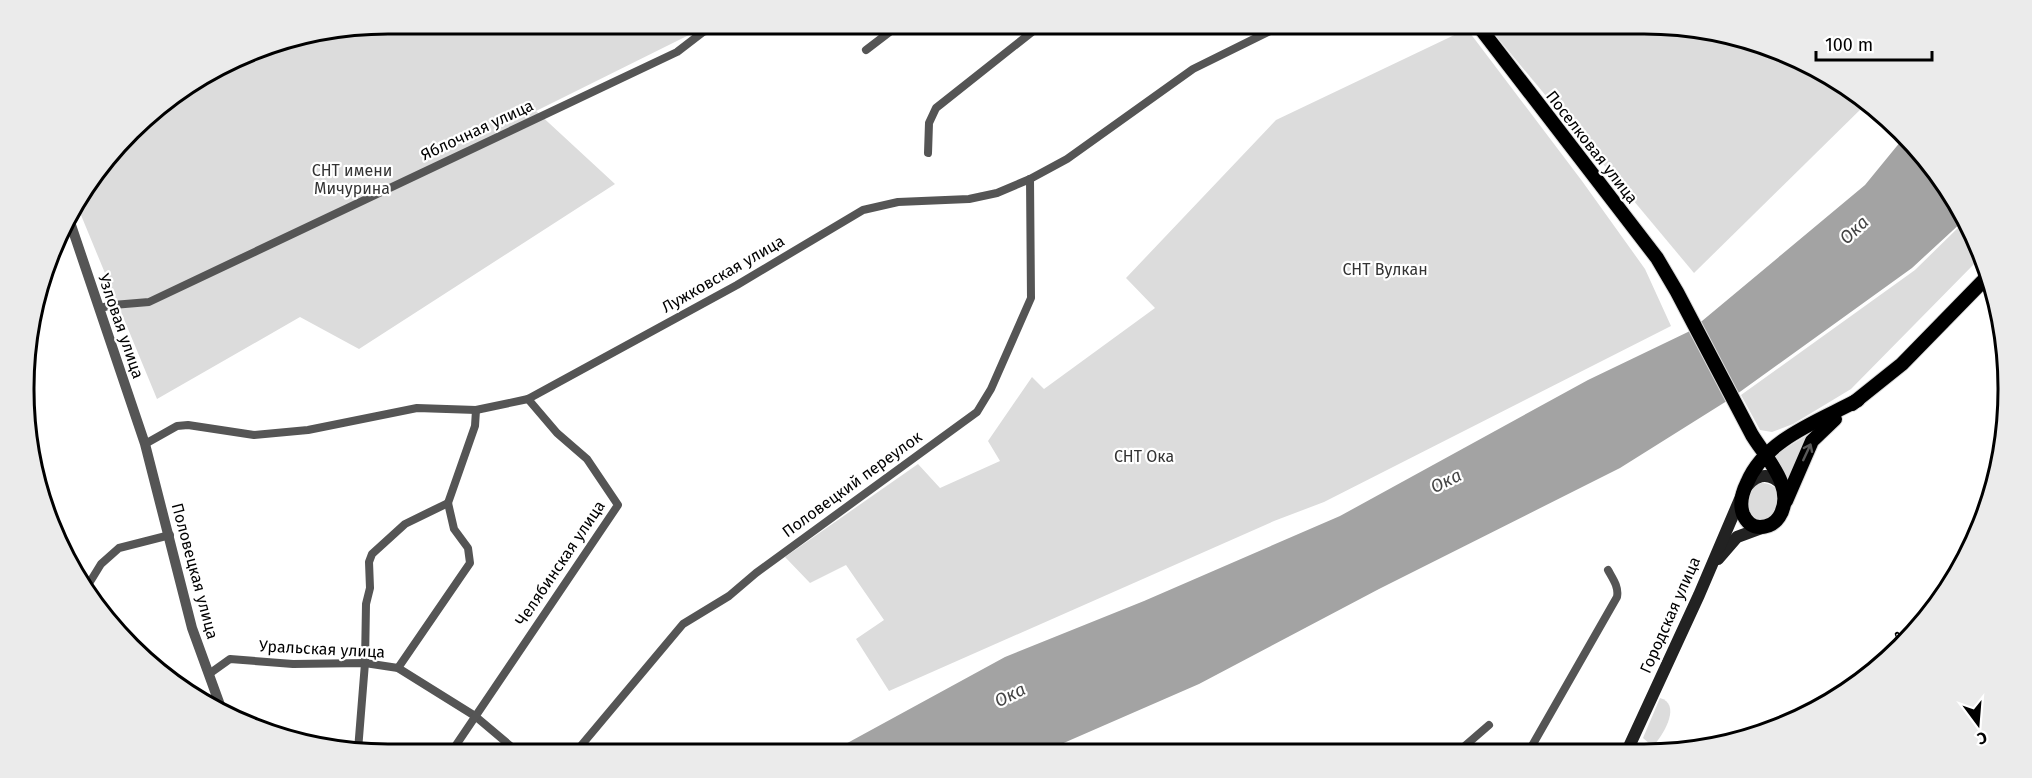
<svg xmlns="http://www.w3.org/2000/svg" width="2032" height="778" font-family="'Fira Sans',sans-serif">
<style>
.green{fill:#dcdcdc}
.water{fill:#a3a3a3}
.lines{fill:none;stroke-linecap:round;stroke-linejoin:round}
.trunk-casing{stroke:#dbdbdb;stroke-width:16}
.minor{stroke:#555;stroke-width:8}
.tertiary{stroke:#555;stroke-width:10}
.secondary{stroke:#222;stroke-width:12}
.trunk{stroke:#000;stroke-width:14}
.rail-casing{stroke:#000;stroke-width:4.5}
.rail{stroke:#fff;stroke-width:2;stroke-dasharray:7;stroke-linecap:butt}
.oneway{stroke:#595959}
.labels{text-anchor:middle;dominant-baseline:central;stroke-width:4.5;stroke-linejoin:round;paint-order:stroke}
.street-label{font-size:16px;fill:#000;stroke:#fff}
.park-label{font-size:16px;fill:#333;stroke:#fff}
.water-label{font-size:18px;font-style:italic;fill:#444;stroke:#fff}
.rim{fill:none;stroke:#000;stroke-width:3}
</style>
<rect width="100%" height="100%" fill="#fff"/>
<g class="green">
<path d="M389,24H683L693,33L536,111L615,184L359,349L300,317L157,399L76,203L149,114L271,43Z"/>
<path d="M1486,24H1643L1738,37L1868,102L1694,273Z"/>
<path d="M1467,29L1582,181L1645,269L1671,326L1324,502L1274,521L889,691L856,639L884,620L846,565L810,583L785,557L918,464L940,488L1000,461L988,441L1032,377L1044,389L1155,308L1126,278L1276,120Z"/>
<path d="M1964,222L1977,261L1851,389L1793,424L1772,432L1760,430L1741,395L1915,270Z"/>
<path d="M1806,436H1809L1787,482L1775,461L1777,453Z"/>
<path d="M1761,483C1775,483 1784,493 1778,507C1776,511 1771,516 1769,520L1756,521L1747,514V494L1755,485Z"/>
<path d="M1660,698C1681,704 1665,732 1655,744H1650L1643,738Z"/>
</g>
<path class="water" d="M1901,141L1959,207L1964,220L1912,268L1730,399L1620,468L1379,589L1199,684L1043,752L829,753L1005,657L1144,601L1340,516L1588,380L1690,331L1865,185Z"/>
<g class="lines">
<defs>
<g id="trunk">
<path d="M1477,24L1657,258L1677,292L1752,435C1766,458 1797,489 1779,517C1775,523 1768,527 1760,527C1751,527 1746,521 1743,514C1739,503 1742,493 1747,483C1765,439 1819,421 1858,400"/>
<path d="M1852,404L1902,364L1984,280"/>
<path d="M1786,501L1812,441L1835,419"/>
</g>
</defs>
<use href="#trunk" class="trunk-casing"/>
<g class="minor">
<path d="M866,50L900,24"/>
<path d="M928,153L929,123L936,108L1042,24"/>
<path d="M100,308L113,305L149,302L677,52L703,32L731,24"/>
<path d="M145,444L177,426L188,425L254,435L308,430L417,408L476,410L528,399L737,285L863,210L898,202L969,199L997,193L1030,179L1067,159L1193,69L1284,24"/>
<path d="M85,590L101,564L119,548L170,535"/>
<path d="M398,668L470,563L468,548L454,529L448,503L475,426L476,410"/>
<path d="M209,674L230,659L293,664L365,663L398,668L475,716L520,754"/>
<path d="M358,750L365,663L366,604L370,588L369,562L372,554L405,524L448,503"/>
<path d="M1459,751L1489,725"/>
<path d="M1529,751L1617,597C1619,587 1613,579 1608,570"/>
<path d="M450,754L618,505L587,459L557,433L528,399"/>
<path d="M574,754L683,624L729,596L756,573L977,412L991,389L1031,298L1030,179"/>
</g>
<path class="tertiary" d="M69,219L145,444L192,628L220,705"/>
<g class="secondary">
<path d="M1718,559L1737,537L1764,527"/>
<path d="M1627,751L1699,595L1743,492C1753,475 1768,470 1782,485"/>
</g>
<use href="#trunk" class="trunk"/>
<defs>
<path id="rail" d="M1897,634L1901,643"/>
</defs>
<use href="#rail" class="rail-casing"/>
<use href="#rail" class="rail"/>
</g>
<defs><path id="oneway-shaft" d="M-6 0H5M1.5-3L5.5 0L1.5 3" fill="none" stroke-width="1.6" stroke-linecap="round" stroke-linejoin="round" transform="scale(1.5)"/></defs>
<use class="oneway" href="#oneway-shaft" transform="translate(1807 452) rotate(-65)"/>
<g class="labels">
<g class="street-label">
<text transform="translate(477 130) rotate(-25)">Яблочная улица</text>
<text transform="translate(1592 147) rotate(52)">Поселковая улица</text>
<text transform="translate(723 274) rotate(-30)">Лужковская улица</text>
<text transform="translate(121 326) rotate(71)">Узловая улица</text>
<text transform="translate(852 484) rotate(-36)">Половецкий переулок</text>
<text transform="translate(560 563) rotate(-56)">Челябинская улица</text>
<text transform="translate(195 571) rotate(75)">Половецкая улица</text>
<text transform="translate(1670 615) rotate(-66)">Городская улица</text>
<text transform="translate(322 649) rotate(3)">Уральская улица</text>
</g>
<g class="park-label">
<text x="352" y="170">СНТ имени<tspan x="352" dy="18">Мичурина</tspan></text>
<text x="1385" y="269">СНТ Вулкан</text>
<text x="1144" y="456">СНТ Ока</text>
</g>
<g class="water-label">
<text transform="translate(1854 230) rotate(-43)">Ока</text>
<text transform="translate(1446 481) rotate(-26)">Ока</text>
<text transform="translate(1010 695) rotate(-26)">Ока</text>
</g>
</g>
<path d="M0 0H2032V778H0ZM388 34H1644A354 354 0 0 1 1998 388V390A354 354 0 0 1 1644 744H388A354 354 0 0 1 34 390V388A354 354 0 0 1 388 34Z" fill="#ebebeb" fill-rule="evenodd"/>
<path class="rim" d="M388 34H1644A354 354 0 0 1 1998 388V390A354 354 0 0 1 1644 744H388A354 354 0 0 1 34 390V388A354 354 0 0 1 388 34Z"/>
<g transform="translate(1978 724) rotate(164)" stroke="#ffffff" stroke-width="4.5" paint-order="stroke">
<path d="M0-4.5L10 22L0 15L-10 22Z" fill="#000000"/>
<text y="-9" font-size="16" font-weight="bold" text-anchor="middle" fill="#000000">С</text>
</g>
<path d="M1816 51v9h116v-9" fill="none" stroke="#000000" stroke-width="3"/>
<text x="1825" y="51" font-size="18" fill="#000000" stroke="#ffffff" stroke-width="4.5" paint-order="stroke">100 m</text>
</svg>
